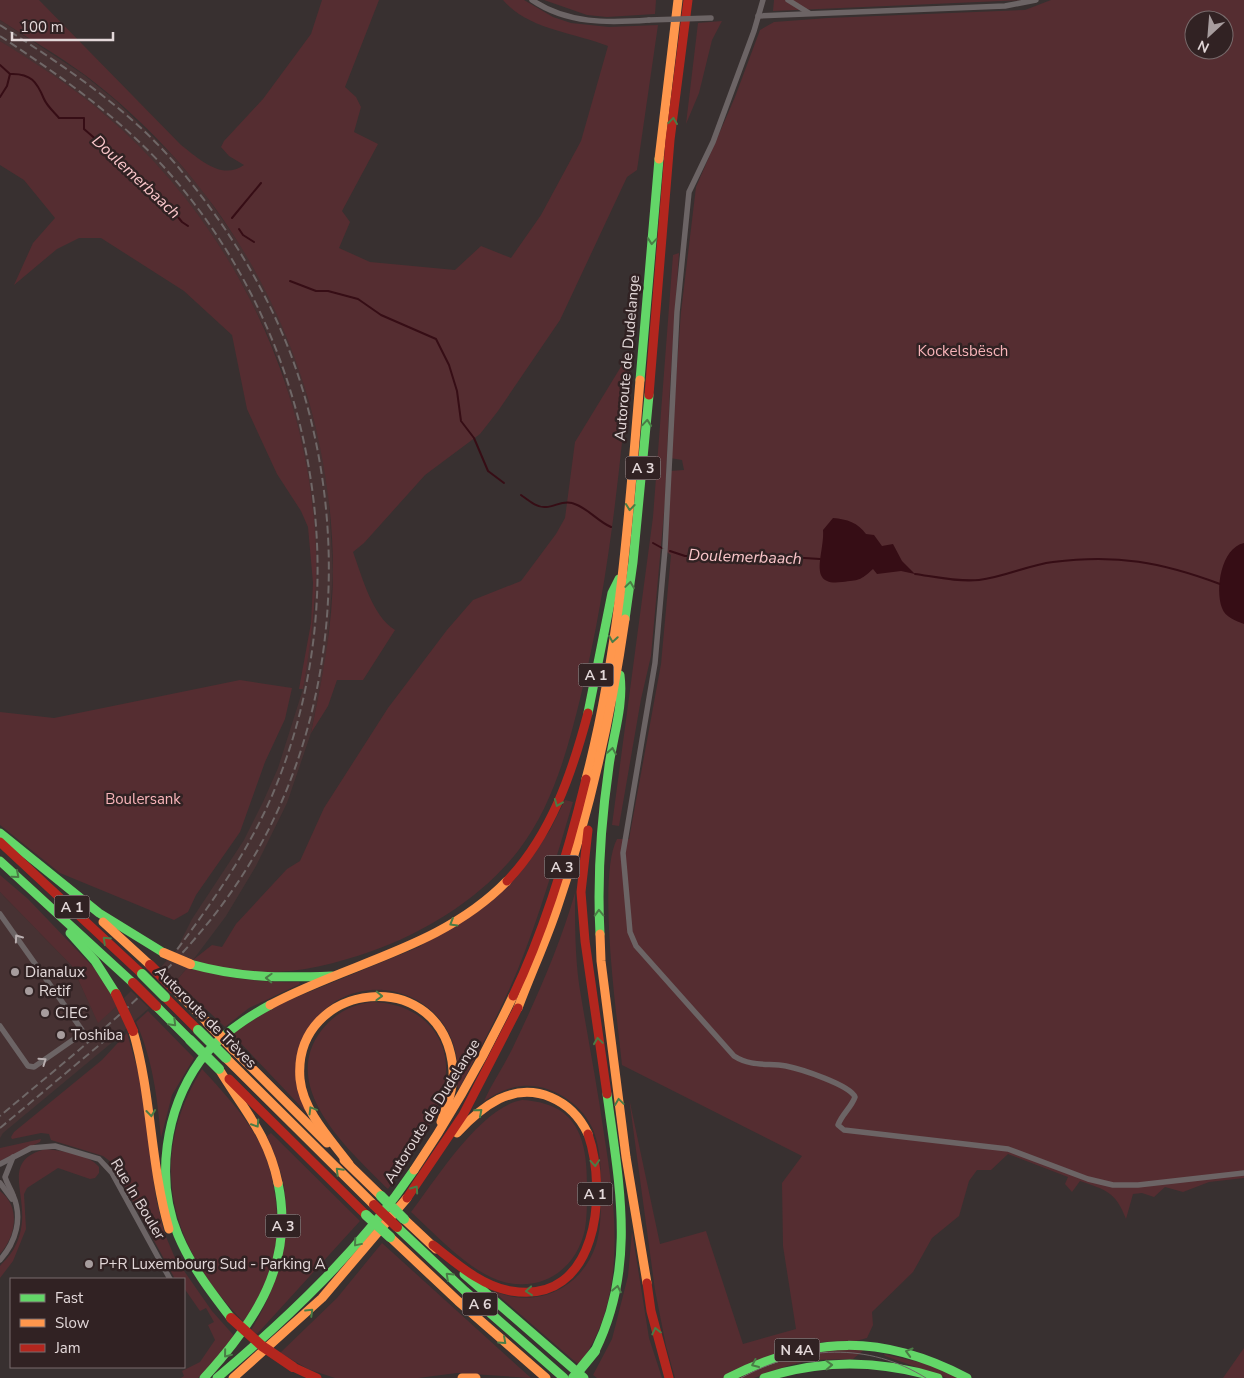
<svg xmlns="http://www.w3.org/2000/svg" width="1244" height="1378" font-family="'Nunito Sans',sans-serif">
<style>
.built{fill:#473233}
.green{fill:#552d31;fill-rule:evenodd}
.water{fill:#360d15}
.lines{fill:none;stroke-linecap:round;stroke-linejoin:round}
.stream{stroke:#360d15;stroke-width:2}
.street{stroke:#6c6465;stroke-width:5.5}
.fast{stroke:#63d668;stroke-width:9}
.slow{stroke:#ff974d;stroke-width:9}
.jam{stroke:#b3261e;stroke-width:9}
.tram{stroke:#6f6767;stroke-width:1}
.rail{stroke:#6f6767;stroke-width:2;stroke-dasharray:8 4;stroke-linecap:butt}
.street-bridge{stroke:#6c6465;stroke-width:5.5}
.fast-bridge{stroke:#63d668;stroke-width:10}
.slow-bridge{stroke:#ff974d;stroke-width:10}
.jam-bridge{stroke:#b3261e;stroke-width:10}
.oneway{stroke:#4a7c46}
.oneway2{stroke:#b9afb0}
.poi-dot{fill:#a79d9e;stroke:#312223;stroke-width:2}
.labels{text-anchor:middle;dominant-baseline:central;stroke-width:5;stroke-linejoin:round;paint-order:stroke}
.shield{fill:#312223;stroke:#aea1a2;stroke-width:1}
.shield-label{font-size:14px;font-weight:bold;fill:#e3d8d9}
.park-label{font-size:15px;fill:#f8b4b9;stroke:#312223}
.street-label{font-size:15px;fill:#e3d8d9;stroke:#312223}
.poi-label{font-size:15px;fill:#e3d8d9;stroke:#312223;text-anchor:start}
.water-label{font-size:16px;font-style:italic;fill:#fbc7cb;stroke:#312223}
</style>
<rect width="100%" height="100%" fill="#383030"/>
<g class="built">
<path d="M0,20L84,75L115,100L173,156L200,187L245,252L274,305L298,363L320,442L328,484L333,572L327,653L311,733L287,803L256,866L226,916L193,960L175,953L192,919L244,840L263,802L278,768L303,689L315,607L313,507L302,444L282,370L266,331L242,284L212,235L158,167L104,114L0,41Z"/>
<path d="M0,892L72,966L98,1022L118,1005L127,1027L121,1035L3,1133L0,1138Z"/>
<path d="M168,959L188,967L176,981L161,967Z"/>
<path d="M131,991L149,1008L133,1022L124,998Z"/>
</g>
<g class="green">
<path d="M0,0H39L181,145C199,159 222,181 244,165L229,156L221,147L224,141L263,99L311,34L322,0H379L345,87L356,97L361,107L354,132L378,144L342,211L350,222L339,248L370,262L455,270L481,246L511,258L541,215L581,141L608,46C573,32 529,30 503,0H524L553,17L571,23L609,27L658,25L637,170L627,177L560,320L498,411L480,434L425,475L364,543L353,552C362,576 372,616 395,630L363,680H337L328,706L311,733C322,679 333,626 333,570C332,376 241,193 85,75C58,55 28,38 0,20Z"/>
<path d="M544,0H656L655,14L607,17L587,15Z"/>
<path d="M774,0H1025L773,11Z"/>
<path d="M1051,0H1244V1178L1209,1182L1183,1192L1165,1187L1154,1197L1142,1193L1133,1194L1126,1219C1116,1192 1106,1190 1080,1181L1072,1192L1065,1184L1068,1177L1008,1154L991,1170H977L969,1181L959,1216L932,1238L913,1272L872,1312L873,1325L867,1338L856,1341L823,1342L730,1373L723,1378H675L666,1346L655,1290L629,1098L660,1244L706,1231L743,1344L796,1329L783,1246L782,1183L802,1156L622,1065C617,1016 597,877 617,839H629L661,664L671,555L667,552L670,471L684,470L682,460L670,458L681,312L696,187L735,97L760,30L774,22L828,18L1025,10ZM1194,20H1224V50H1194Z"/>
<path d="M722,21L712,40L699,93L686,124L698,23Z"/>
<path d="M0,41C35,63 72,86 104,114C232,222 310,385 316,551C317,598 311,644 303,689H299L311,623L313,583L308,527L301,511L277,474L247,409L232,335L184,291L101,238H79L57,249L14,285L33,243L55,218L24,180L0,165Z"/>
<path d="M679,253L670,386L665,502L651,656L641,699L619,826L612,825L653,517L673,255Z"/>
<path d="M630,363C619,476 608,589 580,699C567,752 552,807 518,851C482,897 426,932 372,951C309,973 258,981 193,960L212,945L222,947L236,924L287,869L300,861L324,808L388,708L447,630L473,600L521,581L556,534L565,518L575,442L622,365Z"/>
<path d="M240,680L292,688L285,719L265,762L240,832L196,895L188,912L174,920L60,873L0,825V712L54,718Z"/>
<path d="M565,800L573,802C556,858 540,915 518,969C501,1010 480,1049 459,1089L457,1086C470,983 332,949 298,1052C290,1077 307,1094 305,1111L232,1034L275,1006L419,947L516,878L550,830Z"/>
<path d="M0,875L28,899L94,968L118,1005L98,1023L72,966L0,892Z"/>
<path d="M575,893C575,924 575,954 579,984C587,1034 597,1084 604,1134C616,1210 628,1298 579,1365L492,1290C534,1310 581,1290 596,1245C601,1229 601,1210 601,1192C601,1172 601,1152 594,1132C584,1105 552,1083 522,1086C508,1087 496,1094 484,1101C493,1081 506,1063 515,1043C538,995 560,945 575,893Z"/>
<path d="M188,967C225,978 260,983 299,982L300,984L249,1008L225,1027L176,981Z"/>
<path d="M373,1002C396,1003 416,1010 431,1027C473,1077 417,1147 388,1189C350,1151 278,1088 321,1031C335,1013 352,1004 373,1002Z"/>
<path d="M148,1011L194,1058L172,1095L161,1138C157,1096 153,1061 136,1022Z"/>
<path d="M127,1033L140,1078L156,1198L164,1232L175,1258L212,1311L236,1338L198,1378H181L184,1376L182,1371L200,1362L215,1340L208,1325L214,1322L206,1308L200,1311L184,1288V1279H175L111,1162L103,1156L51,1140L49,1134L41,1133L12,1139L11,1137L14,1132L102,1060Z"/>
<path d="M202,1069C224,1093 248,1118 262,1148C281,1191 283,1250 262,1293C257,1303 251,1313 245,1323C171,1250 145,1161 202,1069Z"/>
<path d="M522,1100C580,1103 588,1142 587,1191C587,1203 587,1217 585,1229C577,1268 544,1292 504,1282C472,1274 435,1234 411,1212C437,1178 481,1107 522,1100Z"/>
<path d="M271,1133L360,1221L257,1334L251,1330C278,1287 292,1237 284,1187C281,1169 274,1153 267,1136Z"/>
<path d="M41,1139L40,1142L0,1161V1148Z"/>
<path d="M46,1149C62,1151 89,1154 99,1167V1173L95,1178L90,1179L58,1168L27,1188L24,1194L26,1229L13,1261L0,1278C0,1274 0,1269 0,1266C2,1263 6,1260 8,1257C15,1249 19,1239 21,1229C28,1193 0,1160 46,1149Z"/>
<path d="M0,1191C21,1207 16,1236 0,1254Z"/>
<path d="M632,1231L649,1338L662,1378H597L593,1375L612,1339L628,1276Z"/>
<path d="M382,1243L531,1378L457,1373L418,1378H335L308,1369L280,1353L337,1298Z"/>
<path d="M840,1348L864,1350L853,1359L812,1360L790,1365L754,1378H736C770,1362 802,1353 840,1348Z"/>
<path d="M1244,1348V1378H1223Z"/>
<path d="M884,1354L927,1364L961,1378H947L885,1356Z"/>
</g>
<g class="water">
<path d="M833,518C847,519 858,523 866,534L874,535L882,546L893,544L902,561L915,574L901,571L877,574L873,569C860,581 859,580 842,582C806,587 825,553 823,530Z"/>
<path d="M1244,543V624C1236,621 1225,617 1222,608C1215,589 1221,548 1244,543Z"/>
</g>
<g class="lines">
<g class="stream">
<path d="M0,65L10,74C31,73 37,82 44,99C47,106 54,112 59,118H84V129L160,195L182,222L188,226"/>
<path d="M0,97L7,86L10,74"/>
<path d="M232,218L261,183"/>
<path d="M239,229L243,235L254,242"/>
<path d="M290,281L316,291H328L358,299L381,315L436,339L449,365L457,391L461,421L474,438L488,471L504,483"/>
<path d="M521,495C528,500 537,508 546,507C555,507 562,500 572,503C587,507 597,521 611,527"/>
<path d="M653,543L662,548"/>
<path d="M670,551L685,556L760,555L820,559"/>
<path d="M915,574C936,577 958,582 979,580C1005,577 1028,565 1053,562C1117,554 1161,562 1220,584"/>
</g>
<g class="street">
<path d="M532,0C567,24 608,23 649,20"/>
<path d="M763,0L754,31L713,142L689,192L677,312L665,549L655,663L623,853L630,932L636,946L734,1056C751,1067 768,1063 786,1066C801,1069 850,1085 855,1097C851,1108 842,1114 838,1125L844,1130L1008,1149L1088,1179L1113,1185H1138L1244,1173"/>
<path d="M788,0L809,13"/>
<path d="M758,16L1005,6L1036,0"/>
<path d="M0,914L82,1030L80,1035L34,1067L28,1066L0,1026"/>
<path d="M0,1164L31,1148L55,1146L99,1159L112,1173L170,1279"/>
<path d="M0,1183L12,1199"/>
<path d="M0,1260C16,1242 23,1218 13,1195C11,1189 7,1184 5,1177L13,1157"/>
</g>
<g class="fast">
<path d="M640,380L659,159"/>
<path d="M625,619L633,562L649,395"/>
<path d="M588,713L612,593L619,579"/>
<path d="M0,833L99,913L164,953"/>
<path d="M0,861L133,983"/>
<path d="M70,933L95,961L116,994"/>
<path d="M600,934C597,878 601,822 609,766C613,736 624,705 620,675"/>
<path d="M190,964C241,978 280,978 332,976"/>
<path d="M156,1006L190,1040"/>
<path d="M397,1227L465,1291L564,1378"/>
<path d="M464,1274L584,1378"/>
<path d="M231,1318C211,1292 191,1266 178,1235C155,1180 165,1110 200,1061C218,1037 244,1019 270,1005"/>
<path d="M595,1351C637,1266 619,1184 607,1094"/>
<path d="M204,1378C256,1321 295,1263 278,1183"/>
<path d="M217,1378C290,1316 360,1250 414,1170"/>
<path d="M728,1378C813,1335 883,1334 967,1378"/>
<path d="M764,1378C821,1359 881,1360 938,1378"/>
</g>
<g class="slow">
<path d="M659,159L678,0"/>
<path d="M586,779C620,649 629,514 640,380"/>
<path d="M103,922L150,965"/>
<path d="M600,934L601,961L626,1157L647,1283"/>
<path d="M174,989L207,1022"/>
<path d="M270,1005C350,962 442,948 507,881"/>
<path d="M518,1008C531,973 547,939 558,905C590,812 611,716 625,619"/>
<path d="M133,1031C152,1096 150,1164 169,1229"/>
<path d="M234,1050L327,1143"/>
<path d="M226,1058L374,1205"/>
<path d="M219,1069C243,1109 268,1134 278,1183"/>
<path d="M457,1133C469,1120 483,1107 499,1099C535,1082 572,1100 588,1134"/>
<path d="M344,1160L381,1196"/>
<path d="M349,1164C331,1140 303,1111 300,1079C292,980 445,962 453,1070C454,1088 447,1106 441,1122"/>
<path d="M414,1170C452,1114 484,1057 513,996"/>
<path d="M404,1219L436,1249"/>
<path d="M390,1237L458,1301L546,1378"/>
<path d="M233,1378L322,1298L407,1198"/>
<path d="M462,1378H476"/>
</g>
<g class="jam">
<path d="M649,395L670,140L688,0"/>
<path d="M588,830L581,892L585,941L607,1094"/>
<path d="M0,842L142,974"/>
<path d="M507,881C551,835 572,773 588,713"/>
<path d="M513,996C546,927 568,853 586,779"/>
<path d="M165,997L198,1030"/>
<path d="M229,1079L366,1215"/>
<path d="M407,1198L463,1115L518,1008"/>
<path d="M433,1245C456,1263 481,1286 511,1291C598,1306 608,1192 588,1134"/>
<path d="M647,1283L651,1311L669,1378"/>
<path d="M293,1367L317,1378"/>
</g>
<path class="tram" d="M741,1378C800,1345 869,1342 926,1378"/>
<g class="rail">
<path d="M0,25C62,65 124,105 173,161C222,218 264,284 291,355C355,528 339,735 234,888C172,979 83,1046 0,1116"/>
<path d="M0,36C59,75 115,114 163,166C314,333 360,578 276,786C252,846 214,900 176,951"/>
<path d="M0,1128L109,1037"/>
</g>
<path class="street-bridge" d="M649,20L711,18"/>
<g class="fast-bridge">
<path d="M142,974L165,997"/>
<path d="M198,1030L226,1058"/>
<path d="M190,1040L219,1069"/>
<path d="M381,1196L404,1219"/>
<path d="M366,1215L390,1237"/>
<path d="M573,1378L595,1351"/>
</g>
<g class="slow-bridge">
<path d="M164,953L190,964"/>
<path d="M207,1022L234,1050"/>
</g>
<g class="jam-bridge">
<path d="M150,965L174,989"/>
<path d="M133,983L156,1006"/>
<path d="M116,994L133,1031"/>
<path d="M374,1205L397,1227"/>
<path d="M231,1318L262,1346L293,1367"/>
</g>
</g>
<defs><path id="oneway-chevron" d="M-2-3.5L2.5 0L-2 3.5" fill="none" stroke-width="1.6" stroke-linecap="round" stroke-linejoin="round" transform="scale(1.25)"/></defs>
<g class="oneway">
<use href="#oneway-chevron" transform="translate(673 121) rotate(-83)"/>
<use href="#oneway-chevron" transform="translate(652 241) rotate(95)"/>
<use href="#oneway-chevron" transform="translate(647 423) rotate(-85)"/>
<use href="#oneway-chevron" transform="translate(630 507) rotate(96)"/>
<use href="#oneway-chevron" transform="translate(630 585) rotate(-82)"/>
<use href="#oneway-chevron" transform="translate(613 639) rotate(99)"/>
<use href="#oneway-chevron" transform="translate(612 751) rotate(-80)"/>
<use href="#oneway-chevron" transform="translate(558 803) rotate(112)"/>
<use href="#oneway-chevron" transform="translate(16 875) rotate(41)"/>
<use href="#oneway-chevron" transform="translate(599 913) rotate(-92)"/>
<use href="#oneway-chevron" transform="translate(453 923) rotate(149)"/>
<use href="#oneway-chevron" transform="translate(106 940) rotate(-137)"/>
<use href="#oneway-chevron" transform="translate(269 978) rotate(-178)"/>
<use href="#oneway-chevron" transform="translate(379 996) rotate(2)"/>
<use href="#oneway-chevron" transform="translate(173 1023) rotate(45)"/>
<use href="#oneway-chevron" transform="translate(598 1041) rotate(-98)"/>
<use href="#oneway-chevron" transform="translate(619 1102) rotate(-98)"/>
<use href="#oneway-chevron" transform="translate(312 1110) rotate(-121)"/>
<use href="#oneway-chevron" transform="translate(479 1112) rotate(-41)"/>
<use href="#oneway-chevron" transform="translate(151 1113) rotate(84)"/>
<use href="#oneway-chevron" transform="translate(256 1124) rotate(57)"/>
<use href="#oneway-chevron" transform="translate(595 1163) rotate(86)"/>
<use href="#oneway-chevron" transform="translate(339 1171) rotate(-135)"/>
<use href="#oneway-chevron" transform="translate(415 1189) rotate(-55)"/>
<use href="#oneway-chevron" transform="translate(357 1243) rotate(130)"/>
<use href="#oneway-chevron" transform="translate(449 1276) rotate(-137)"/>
<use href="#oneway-chevron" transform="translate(617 1289) rotate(-79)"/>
<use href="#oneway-chevron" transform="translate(529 1291) rotate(175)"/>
<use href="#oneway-chevron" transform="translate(310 1312) rotate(-44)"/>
<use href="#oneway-chevron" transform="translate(656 1331) rotate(-103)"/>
<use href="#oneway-chevron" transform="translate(503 1341) rotate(42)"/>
<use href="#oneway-chevron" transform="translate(909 1352) rotate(-164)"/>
<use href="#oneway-chevron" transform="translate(227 1354) rotate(129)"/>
<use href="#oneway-chevron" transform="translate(755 1364) rotate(156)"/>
<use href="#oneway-chevron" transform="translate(829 1365) rotate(-2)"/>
</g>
<g class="oneway2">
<use href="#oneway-chevron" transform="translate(18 938) rotate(-125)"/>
<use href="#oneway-chevron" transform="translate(43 1061) rotate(-35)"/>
</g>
<g class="poi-dot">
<circle cx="15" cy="972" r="5"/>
<circle cx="29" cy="991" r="5"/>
<circle cx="45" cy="1013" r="5"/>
<circle cx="61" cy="1035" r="5"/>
<circle cx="89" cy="1264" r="5"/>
</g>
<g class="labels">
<g class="shield">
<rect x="625.5" y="456.5" width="35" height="23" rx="4"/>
<rect x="578.5" y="663.5" width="35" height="23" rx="4"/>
<rect x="544.5" y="855.5" width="35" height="23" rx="4"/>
<rect x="54.5" y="895.5" width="35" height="23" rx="4"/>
<rect x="577.5" y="1182.5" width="35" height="23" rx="4"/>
<rect x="265.5" y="1214.5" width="35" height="23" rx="4"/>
<rect x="462.5" y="1292.5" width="35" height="23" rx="4"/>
<rect x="774.5" y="1338.5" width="45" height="23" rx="4"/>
</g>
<g class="shield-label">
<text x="643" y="468">A 3</text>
<text x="596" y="675">A 1</text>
<text x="562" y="867">A 3</text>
<text x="72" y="907">A 1</text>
<text x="595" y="1194">A 1</text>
<text x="283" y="1226">A 3</text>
<text x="480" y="1304">A 6</text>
<text x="797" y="1350">N 4A</text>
</g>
<g class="park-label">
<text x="963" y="351">Kockelsbësch</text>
<text x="143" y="799">Boulersank</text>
</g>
<g class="street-label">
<text transform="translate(627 358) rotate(-85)">Autoroute de Dudelange</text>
<text transform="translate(206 1017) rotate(45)">Autoroute de Trèves</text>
<text transform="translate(432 1111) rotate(-58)">Autoroute de Dudelange</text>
<text transform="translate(138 1199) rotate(59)">Rue In Bouler</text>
</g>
<g class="poi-label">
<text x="25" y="972">Dianalux</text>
<text x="39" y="991">Retif</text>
<text x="55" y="1013">CIEC</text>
<text x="71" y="1035">Toshiba</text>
<text x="99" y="1264">P+R Luxembourg Sud - Parking A</text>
</g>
<g class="water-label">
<text transform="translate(136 177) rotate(43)">Doulemerbaach</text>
<text transform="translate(745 557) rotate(2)">Doulemerbaach</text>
</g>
</g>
<rect x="10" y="1278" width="175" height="90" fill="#312223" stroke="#786b6c"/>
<rect x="20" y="1294" width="25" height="8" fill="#63d668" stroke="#786b6c"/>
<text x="55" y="1303" font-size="15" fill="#e3d8d9">Fast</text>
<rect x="20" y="1319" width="25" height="8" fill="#ff974d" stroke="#786b6c"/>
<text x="55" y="1328" font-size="15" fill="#e3d8d9">Slow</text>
<rect x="20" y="1344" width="25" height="8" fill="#b3261e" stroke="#786b6c"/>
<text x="55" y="1353" font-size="15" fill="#e3d8d9">Jam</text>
<g transform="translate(1209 35) rotate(206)"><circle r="24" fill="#312223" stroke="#786b6c"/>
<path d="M0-4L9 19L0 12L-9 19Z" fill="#a79d9e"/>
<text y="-8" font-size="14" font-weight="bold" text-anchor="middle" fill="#e3d8d9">N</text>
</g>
<path d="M12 32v8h101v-8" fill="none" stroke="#e3d8d9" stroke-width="2.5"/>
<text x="20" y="32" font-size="15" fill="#e3d8d9" stroke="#312223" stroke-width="4" paint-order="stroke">100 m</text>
</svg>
